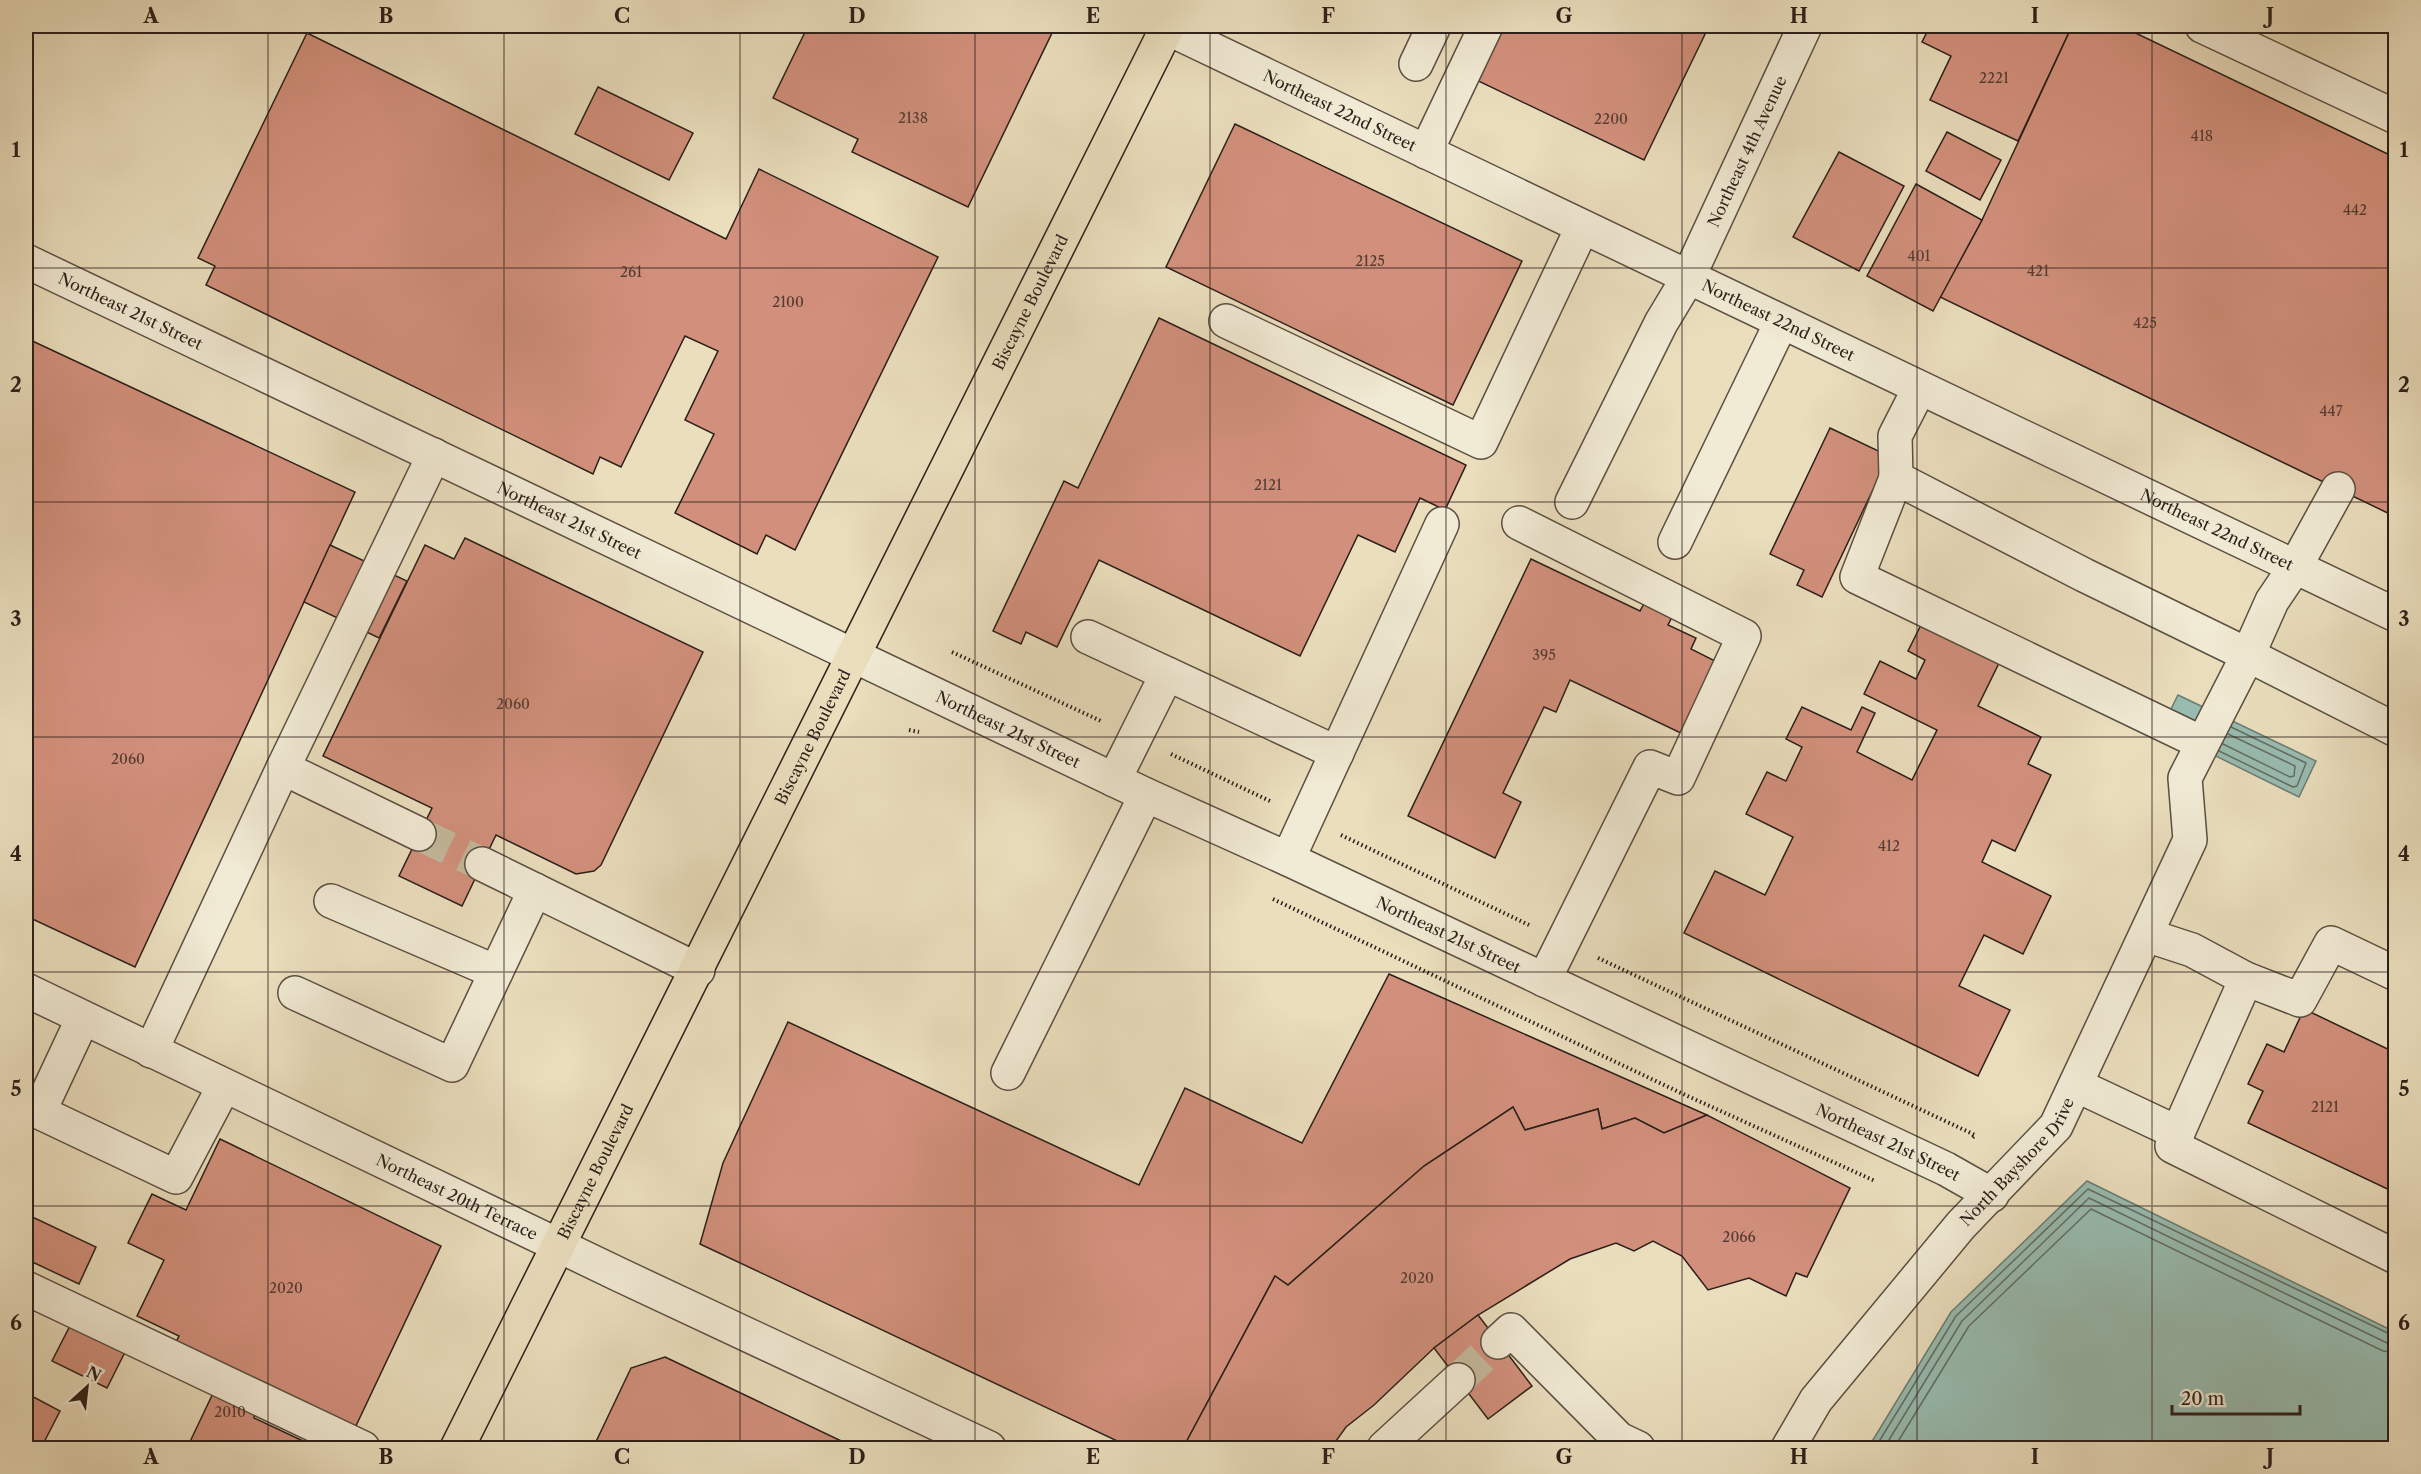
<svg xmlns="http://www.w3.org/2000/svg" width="2421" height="1474" font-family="'Libre Caslon Text',serif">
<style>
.water{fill:#98bcb0;stroke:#6c7d74;stroke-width:1.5}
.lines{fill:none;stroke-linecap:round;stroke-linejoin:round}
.shore{stroke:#626e64;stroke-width:1.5}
.building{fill:#d2907c;stroke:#2b1f19;stroke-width:1.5}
.minor-tunnel{stroke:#c4b89c;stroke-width:33;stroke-dasharray:33 16;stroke-linecap:butt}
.minor-casing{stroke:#5b4f42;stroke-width:36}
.major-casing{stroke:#2b1f19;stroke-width:36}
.path{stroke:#2b1f19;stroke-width:4;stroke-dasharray:1.5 3;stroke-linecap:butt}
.minor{stroke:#f1ead4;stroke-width:33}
.major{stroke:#eadebd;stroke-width:33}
.grid{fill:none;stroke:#2b1f19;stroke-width:1.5;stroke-opacity:0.55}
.labels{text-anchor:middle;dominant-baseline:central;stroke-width:4.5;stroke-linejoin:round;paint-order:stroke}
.number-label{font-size:14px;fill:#553b32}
.street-label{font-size:16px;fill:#2b1f19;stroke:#f1ead4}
.neatline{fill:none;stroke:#2b1f19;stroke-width:2}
.grid-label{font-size:20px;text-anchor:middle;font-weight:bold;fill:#2b1f19}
</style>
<rect width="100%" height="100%" fill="#eadebd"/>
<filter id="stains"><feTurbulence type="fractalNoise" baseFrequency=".00333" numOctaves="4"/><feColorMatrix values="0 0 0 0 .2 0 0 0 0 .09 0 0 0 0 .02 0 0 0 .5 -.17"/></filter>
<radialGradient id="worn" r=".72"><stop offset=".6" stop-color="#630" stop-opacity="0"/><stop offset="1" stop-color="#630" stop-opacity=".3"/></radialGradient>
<g class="water">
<path d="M2178,695L2316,761L2299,797L2161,729Z"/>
<path d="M2087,1181L2395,1332V1448H1868L1951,1312Z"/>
</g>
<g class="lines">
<g class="shore">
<path d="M2223,744L2290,777L2294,776L2295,766L2228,734"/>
<path d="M2219,751L2293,787L2297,786L2306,763L2231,727"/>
<path d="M1875,1448L1956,1316L2088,1189L2396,1337"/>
<path d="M1884,1448L1962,1321L2089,1198L2387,1343L2396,1344"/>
<path d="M1894,1448L1969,1326L2091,1209L2383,1351L2396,1353"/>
</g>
</g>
<g class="building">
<path d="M808,26H1037L1052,33L968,207L852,152L858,139L773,98Z"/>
<path d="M1497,26H1709L1644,160L1472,78Z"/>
<path d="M1930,26H2072L2018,141L1930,100L1951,56L1922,42Z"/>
<path d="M2072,26H2121L2396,158V517L1940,297L1982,220Z"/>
<path d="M307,33L726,239L759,169L938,257L795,550L766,535L757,554L675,513L714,434L685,420L718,351L685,336L621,467L600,457L593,474L206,285L215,266L198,258Z"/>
<path d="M598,87L693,133L669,180L575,134Z"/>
<path d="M1235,124L1522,261L1453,405L1166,267Z"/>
<path d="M1947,132L2001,160L1980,200L1926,171Z"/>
<path d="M1839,152L1904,186L1859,271L1793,237Z"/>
<path d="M1916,184L1982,220L1933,311L1867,276Z"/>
<path d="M1159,318L1466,465L1445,510L1420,498L1395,552L1358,535L1300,656L1099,560L1057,647L1026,632L1021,644L993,631L1064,481L1078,488Z"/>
<path d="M26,338L355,492L135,967L26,916Z"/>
<path d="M1830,428L1889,456L1822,597L1797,585L1804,570L1770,554Z"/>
<path d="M465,538L703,652L601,865L594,871L576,874L496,835L462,906L399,876L432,808L323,756L425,545L454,559Z"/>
<path d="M330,545L407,581L379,638L304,602Z"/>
<path d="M1531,559L1640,611L1647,598L1675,611L1668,625L1696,638L1691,649L1721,664L1687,736L1570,680L1556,712L1544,707L1503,793L1521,802L1495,858L1408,816Z"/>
<path d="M1921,625L1999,663L1978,706L2041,737L2028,764L2051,775L2015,851L1992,840L1982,862L2051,896L2023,954L1984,935L1959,986L2010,1010L1978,1076L1684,933L1715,871L1765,895L1793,837L1746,814L1767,772L1786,781L1802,747L1786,739L1802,707L1851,730L1862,707L1875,713L1857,752L1912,780L1937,730L1864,694L1880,661L1916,679L1925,660L1908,651Z"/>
<path d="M1389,974L1707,1115L1664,1133L1635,1118L1602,1129L1598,1109L1525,1130L1513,1107L1424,1166L1288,1285L1275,1276L1183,1448H1132L700,1244L723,1163L788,1022L1139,1185L1185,1088L1302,1143Z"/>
<path d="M2304,1009L2396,1053V1193L2248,1123L2263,1091L2248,1084L2267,1044L2284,1052Z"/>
<path d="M1513,1107L1525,1130L1598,1109L1602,1129L1635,1118L1664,1133L1707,1115L1850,1188L1807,1277L1796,1273L1786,1296L1749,1278L1708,1290L1682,1256L1653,1241L1634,1251L1616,1243L1570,1259L1478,1315L1434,1348L1374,1405L1346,1427L1331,1448H1183L1275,1276L1288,1285L1424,1166Z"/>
<path d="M220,1139L441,1246L354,1430L175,1344L179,1336L137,1316L164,1260L128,1243L152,1194L186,1210Z"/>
<path d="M26,1214L96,1247L79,1284L26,1259Z"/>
<path d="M1478,1315L1532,1386L1488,1419L1434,1348Z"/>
<path d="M74,1318L128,1346L107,1388L52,1361Z"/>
<path d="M665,1357L856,1448H593L631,1368Z"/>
<path d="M216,1387L255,1405L254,1418L318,1448H187Z"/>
<path d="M26,1393L60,1411L41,1448H26Z"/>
</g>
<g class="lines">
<g class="minor-tunnel">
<path d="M419,834L482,864"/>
<path d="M1458,1380L1498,1342"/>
</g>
<defs>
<g id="minor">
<path id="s1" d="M1163,26L2396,615"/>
<path d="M2202,26L2396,117"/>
<path d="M1416,64L1434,26"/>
<path d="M1426,152L1486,26"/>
<path id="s2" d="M26,261L1146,795L1288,859L1946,1169L1992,1195"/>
<path d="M1226,321L1481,442L1582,228"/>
<path d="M1919,389L1895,436L1896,478L2084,575L2248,655L2272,601L2295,567L2338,489"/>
<path d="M1896,478L1857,577L2202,743"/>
<path id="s3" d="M1572,502L1661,323L1688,278L1805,26"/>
<path d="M1519,523L1744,636L1678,778L1650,767L1544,980"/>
<path d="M1675,542L1781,323"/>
<path d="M1088,637L1337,753"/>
<path d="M283,768L419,834"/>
<path d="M1114,780L1167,674"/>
<path d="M1288,859L1442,524"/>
<path d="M482,864L698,970"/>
<path d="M331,901L496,972"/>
<path d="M2146,935L2192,950L2246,979L2300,1000L2331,943L2396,974"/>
<path d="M2246,979L2172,1146L2396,1257"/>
<path id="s4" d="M26,990L620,1275L989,1448"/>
<path d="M295,993L452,1065L535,890"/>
<path d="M83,1018L39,1112L176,1177L224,1086"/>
<path d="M151,1051L283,768L434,455"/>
<path d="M1008,1073L1146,795"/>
<path d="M2076,1085L2178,1133"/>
<path d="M26,1288L363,1448"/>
<path d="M1498,1342L1511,1330L1619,1439L1638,1448"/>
<path d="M1384,1448L1458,1380"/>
<path id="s5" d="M1788,1448L1816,1400L1961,1225L2056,1126L2190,840L2185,778L2248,655L2396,730"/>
</g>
<g id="major">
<path id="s6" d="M457,1448L1168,26"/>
</g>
</defs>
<use href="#minor" class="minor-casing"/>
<use href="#major" class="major-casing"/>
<g class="path">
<path d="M952,652L1101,721"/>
<path d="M909,730L919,732"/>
<path d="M1171,754L1272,802"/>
<path d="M1341,835L1529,925"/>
<path d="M1273,899L1681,1093L1875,1181"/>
<path d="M1598,958L1975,1135L1971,1139"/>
</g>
<use href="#minor" class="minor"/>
<use href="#major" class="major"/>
</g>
<path class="grid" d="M268,26V1448M504,26V1448M740,26V1448M975,26V1448M1210,26V1448M1446,26V1448M1682,26V1448M1917,26V1448M2152,26V1448M26,268H2396M26,502H2396M26,737H2396M26,972H2396M26,1206H2396"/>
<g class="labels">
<g class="number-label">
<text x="1994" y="78">2221</text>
<text x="913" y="118">2138</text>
<text x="1611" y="119">2200</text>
<text x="2202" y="136">418</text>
<text x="2355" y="210">442</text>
<text x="1919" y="256">401</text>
<text x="1370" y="261">2125</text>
<text x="2038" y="271">421</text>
<text x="631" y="272">261</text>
<text x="788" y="302">2100</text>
<text x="2145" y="323">425</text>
<text x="2331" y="411">447</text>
<text x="1268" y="485">2121</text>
<text x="1544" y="655">395</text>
<text x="513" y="704">2060</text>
<text x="128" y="759">2060</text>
<text x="1889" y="846">412</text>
<text x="2325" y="1107">2121</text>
<text x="1739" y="1237">2066</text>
<text x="1417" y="1278">2020</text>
<text x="286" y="1288">2020</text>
<text x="230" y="1412">2010</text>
</g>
<g class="street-label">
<text stroke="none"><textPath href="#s1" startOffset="196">Northeast 22nd Street</textPath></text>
<text stroke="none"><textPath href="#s3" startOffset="392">Northeast 4th Avenue</textPath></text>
<text stroke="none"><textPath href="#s6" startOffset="1281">Biscayne Boulevard</textPath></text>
<text stroke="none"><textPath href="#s2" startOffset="116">Northeast 21st Street</textPath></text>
<text stroke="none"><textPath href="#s1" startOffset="682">Northeast 22nd Street</textPath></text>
<text stroke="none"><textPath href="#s2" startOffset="602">Northeast 21st Street</textPath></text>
<text stroke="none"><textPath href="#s1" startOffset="1168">Northeast 22nd Street</textPath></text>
<text stroke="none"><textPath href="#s2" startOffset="1088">Northeast 21st Street</textPath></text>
<text stroke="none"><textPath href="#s6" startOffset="795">Biscayne Boulevard</textPath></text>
<text stroke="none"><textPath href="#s2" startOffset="1574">Northeast 21st Street</textPath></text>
<text stroke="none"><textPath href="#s2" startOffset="2060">Northeast 21st Street</textPath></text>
<text stroke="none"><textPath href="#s5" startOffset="368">North Bayshore Drive</textPath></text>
<text stroke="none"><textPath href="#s6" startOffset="309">Biscayne Boulevard</textPath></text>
<text stroke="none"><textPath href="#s4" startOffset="478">Northeast 20th Terrace</textPath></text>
</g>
</g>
<rect width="2421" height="1474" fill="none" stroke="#eadebd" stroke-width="66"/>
<g transform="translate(87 1387) rotate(27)" stroke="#f1ead4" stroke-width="4.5" paint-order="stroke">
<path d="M0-4.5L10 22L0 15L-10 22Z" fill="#2b1f19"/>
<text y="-9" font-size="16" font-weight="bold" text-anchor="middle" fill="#2b1f19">N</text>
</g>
<path d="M2172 1405v9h128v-9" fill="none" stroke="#2b1f19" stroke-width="3"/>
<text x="2181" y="1405" font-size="18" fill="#2b1f19" stroke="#f1ead4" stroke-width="4.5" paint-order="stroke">20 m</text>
<rect x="33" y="33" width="2355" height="1408" class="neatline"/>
<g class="grid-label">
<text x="151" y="23">A</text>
<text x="386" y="23">B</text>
<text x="622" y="23">C</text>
<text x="857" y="23">D</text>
<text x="1093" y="23">E</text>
<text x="1328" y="23">F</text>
<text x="1564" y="23">G</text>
<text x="1799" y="23">H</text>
<text x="2035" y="23">I</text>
<text x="2270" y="23">J</text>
<text x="16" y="157">1</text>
<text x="2404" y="157">1</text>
<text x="16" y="392">2</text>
<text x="2404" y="392">2</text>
<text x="16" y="626">3</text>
<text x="2404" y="626">3</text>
<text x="16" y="861">4</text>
<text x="2404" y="861">4</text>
<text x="16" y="1096">5</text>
<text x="2404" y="1096">5</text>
<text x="16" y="1330">6</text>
<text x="2404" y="1330">6</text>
<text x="151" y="1464">A</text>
<text x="386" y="1464">B</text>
<text x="622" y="1464">C</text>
<text x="857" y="1464">D</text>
<text x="1093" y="1464">E</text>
<text x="1328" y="1464">F</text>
<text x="1564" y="1464">G</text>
<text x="1799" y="1464">H</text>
<text x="2035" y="1464">I</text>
<text x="2270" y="1464">J</text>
</g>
<rect width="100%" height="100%" filter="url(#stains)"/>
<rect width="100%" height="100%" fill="url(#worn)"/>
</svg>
